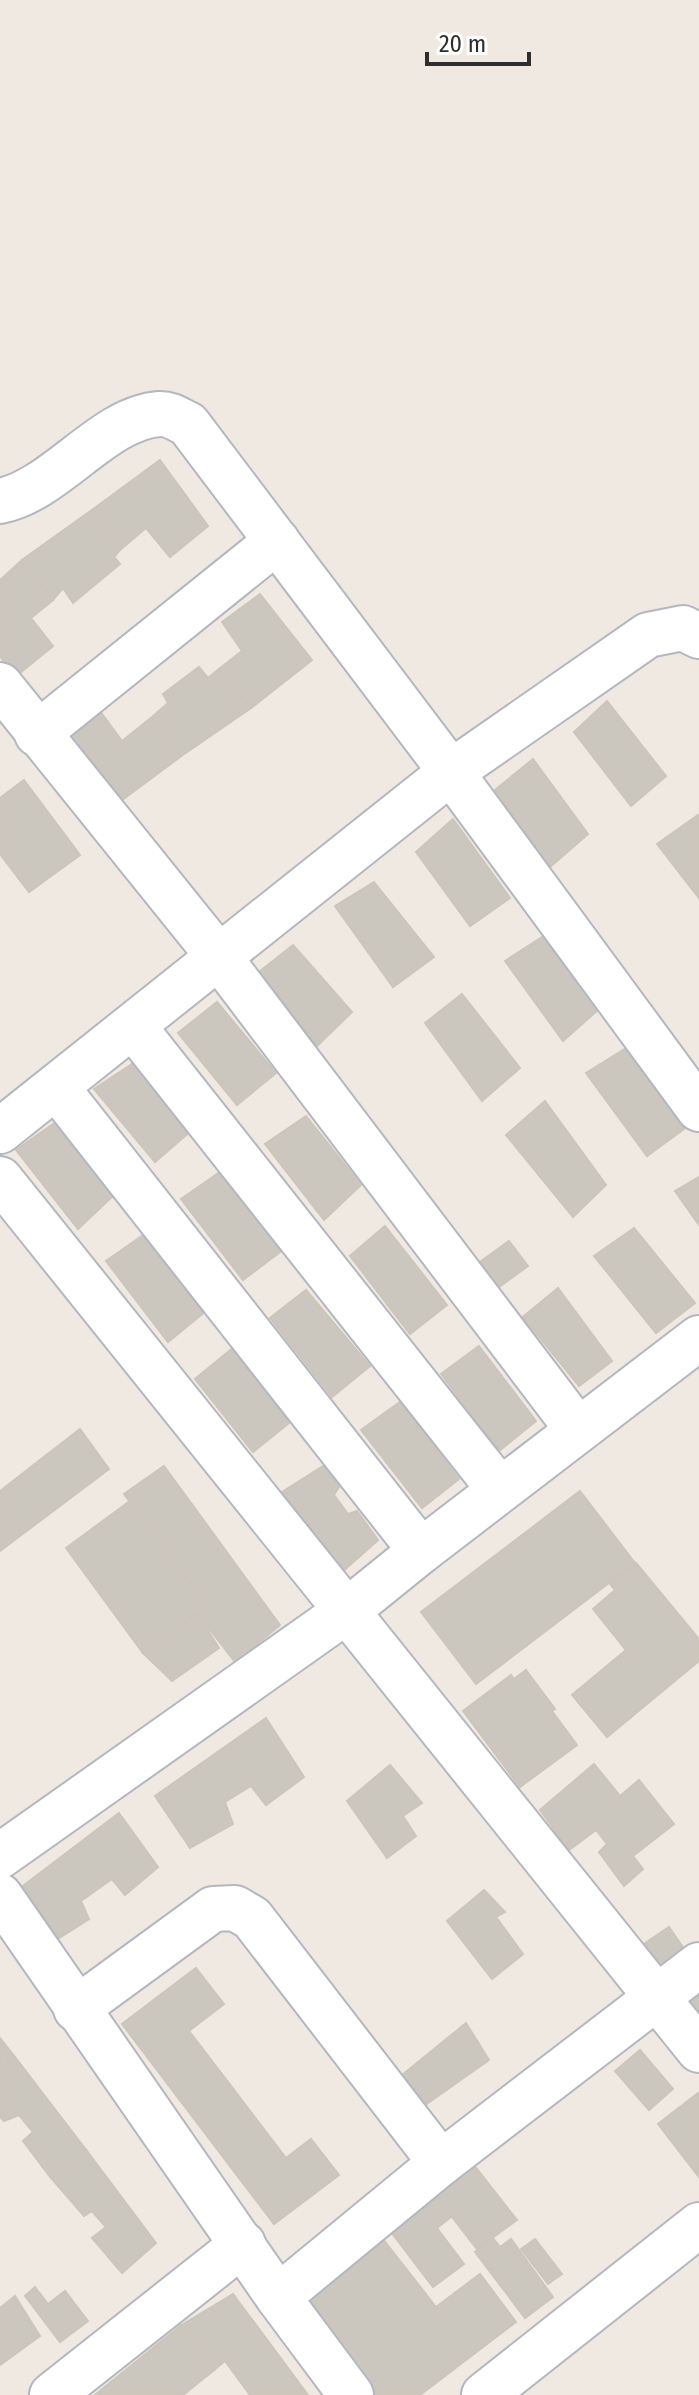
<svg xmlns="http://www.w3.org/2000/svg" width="699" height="2395" font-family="'Fira Sans Condensed',sans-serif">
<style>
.building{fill:#cbc7bf;stroke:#cbc5ba;stroke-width:2}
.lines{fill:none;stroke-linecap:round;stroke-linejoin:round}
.minor-casing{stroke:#b4b7c1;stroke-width:48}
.minor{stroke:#fff;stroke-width:44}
</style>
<rect width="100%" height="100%" fill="#efe9e1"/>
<g class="building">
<path d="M160,460L208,526L170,557L146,528L121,549L92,510Z"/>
<path d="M92,510L121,549L114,557L120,564L73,603L63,588L53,600L22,560Z"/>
<path d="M22,560L53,600L31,618L53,646L15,677L0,656V580Z"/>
<path d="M260,594L312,660L251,708L219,669L242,651L222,622Z"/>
<path d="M199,667L208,678L219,669L251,708L180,757L151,718L168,703L163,694Z"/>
<path d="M607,701L666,776L631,806L574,732Z"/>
<path d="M100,711L122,741L151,718L180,757L114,806L66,740Z"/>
<path d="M533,759L588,834L550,867L495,790Z"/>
<path d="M24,780L80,855L29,892L0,854V798Z"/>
<path d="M698,815L699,817V898L657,844Z"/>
<path d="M453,819L510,898L470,926L416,852Z"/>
<path d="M374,882L434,957L393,987L335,906Z"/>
<path d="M545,935L599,1009L563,1041L505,961Z"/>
<path d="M293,945L352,1012L317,1046L259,972Z"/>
<path d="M462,994L520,1068L482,1101L425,1023Z"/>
<path d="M217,1002L276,1073L237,1105L178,1033Z"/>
<path d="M626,1048L684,1129L647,1156L586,1073Z"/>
<path d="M135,1062L191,1131L155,1162L94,1089Z"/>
<path d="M545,1101L606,1185L573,1217L506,1135Z"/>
<path d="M306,1116L361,1185L324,1220L265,1144Z"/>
<path d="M59,1120L114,1195L78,1229L16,1150Z"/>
<path d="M224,1169L284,1249L243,1280L181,1199Z"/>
<path d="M699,1177V1225L675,1191Z"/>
<path d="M385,1226L447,1305L410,1334L350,1256Z"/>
<path d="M634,1228L695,1303L656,1333L594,1256Z"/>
<path d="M146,1233L207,1310L168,1342L106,1261Z"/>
<path d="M509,1241L528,1266L499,1287L480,1262Z"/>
<path d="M558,1288L612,1361L579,1386L523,1317Z"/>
<path d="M306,1290L370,1366L332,1397L270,1318Z"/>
<path d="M479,1346L536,1421L499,1451L441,1374Z"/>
<path d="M234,1347L289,1423L253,1452L195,1379Z"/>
<path d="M400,1402L459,1479L422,1508L361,1430Z"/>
<path d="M80,1429L109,1469L0,1551V1491Z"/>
<path d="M164,1466L280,1625L235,1662L197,1613L207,1606L124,1494Z"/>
<path d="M323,1466L339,1487L334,1495L348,1514L357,1511L378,1540L341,1573L282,1492Z"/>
<path d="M580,1491L635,1563L476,1684L421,1612Z"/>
<path d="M130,1501L207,1606L143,1653L66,1548Z"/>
<path d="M636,1563L699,1639V1661L607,1737L572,1695L626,1650L593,1609L615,1590L610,1584Z"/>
<path d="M197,1613L219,1648L172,1681L143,1653Z"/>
<path d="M526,1670L555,1709L552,1711L577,1745L520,1787L463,1711L511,1675L514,1679Z"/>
<path d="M266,1718L304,1777L266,1805L251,1786L225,1802L233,1824L190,1848L155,1796Z"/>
<path d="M594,1764L620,1796L639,1780L674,1824L633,1856L643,1869L624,1886L599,1852L607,1844L596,1830L569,1850L540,1810Z"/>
<path d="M390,1765L422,1803L403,1816L416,1836L387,1858L347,1801Z"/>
<path d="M119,1813L158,1867L125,1895L112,1879L81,1901L89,1919L50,1944L15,1892Z"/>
<path d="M484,1890L505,1912L496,1917L523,1954L492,1979L447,1921Z"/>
<path d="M669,1927L687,1953L663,1971L644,1944Z"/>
<path d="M196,1968L224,2004L189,2031L286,2158L311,2139L339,2175L274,2224L122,2024Z"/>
<path d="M699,1992V2013L689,2000Z"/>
<path d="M466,2023L489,2060L424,2106L401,2076Z"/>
<path d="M0,2038L15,2057L0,2069Z"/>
<path d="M640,2050L673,2089L649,2110L615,2071Z"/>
<path d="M15,2057L87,2151L51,2178L23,2141L33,2132L19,2115L4,2121L0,2117V2069Z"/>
<path d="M698,2093L699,2095V2177L658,2124Z"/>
<path d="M87,2151L156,2243L122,2273L92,2238L106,2227L92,2211L84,2216L51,2178Z"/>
<path d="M470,2160L517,2220L477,2249L431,2190Z"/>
<path d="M436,2198L451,2217L437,2228L464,2264L433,2287L391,2232Z"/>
<path d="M379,2234L436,2307L480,2274L516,2322L420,2395H375L320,2322L324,2319L303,2293Z"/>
<path d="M493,2238L500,2247L511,2239L553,2297L525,2318L475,2252Z"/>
<path d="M535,2239L562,2274L548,2284L521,2249Z"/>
<path d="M35,2287L48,2304L65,2291L88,2321L60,2342L25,2296Z"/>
<path d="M233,2294L308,2395H250L225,2361L214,2370L180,2326Z"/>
<path d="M15,2296L40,2336L0,2365V2308Z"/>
<path d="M180,2326L214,2370L183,2395H95Z"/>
</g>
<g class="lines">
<defs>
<g id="minor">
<path d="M0,501C56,490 103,418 159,414C169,413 179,420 188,424L451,772L699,1109"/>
<path d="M0,685L219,957L578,1430"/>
<path d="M37,734L277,541"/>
<path d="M133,1026L500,1490"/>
<path d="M57,1088L421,1551"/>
<path d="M0,1131L451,772L648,635L683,628L699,636"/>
<path d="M0,1179L699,2050"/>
<path d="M0,1856L348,1610L421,1551L699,1338"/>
<path d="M0,1896L278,2297L351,2395"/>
<path d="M76,2009L213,1909L235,1908L252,1918L441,2163"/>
<path d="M278,2297L441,2163L699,1965"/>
<path d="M52,2395L243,2244"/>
<path d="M484,2395L699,2225"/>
</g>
</defs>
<use href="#minor" class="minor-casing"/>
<use href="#minor" class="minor"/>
</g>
<path d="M427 52v12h102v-12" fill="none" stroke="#2e2e2e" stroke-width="4"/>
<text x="439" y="52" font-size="24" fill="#2e2e2e" stroke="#ffffff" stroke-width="6" paint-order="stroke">20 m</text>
</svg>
